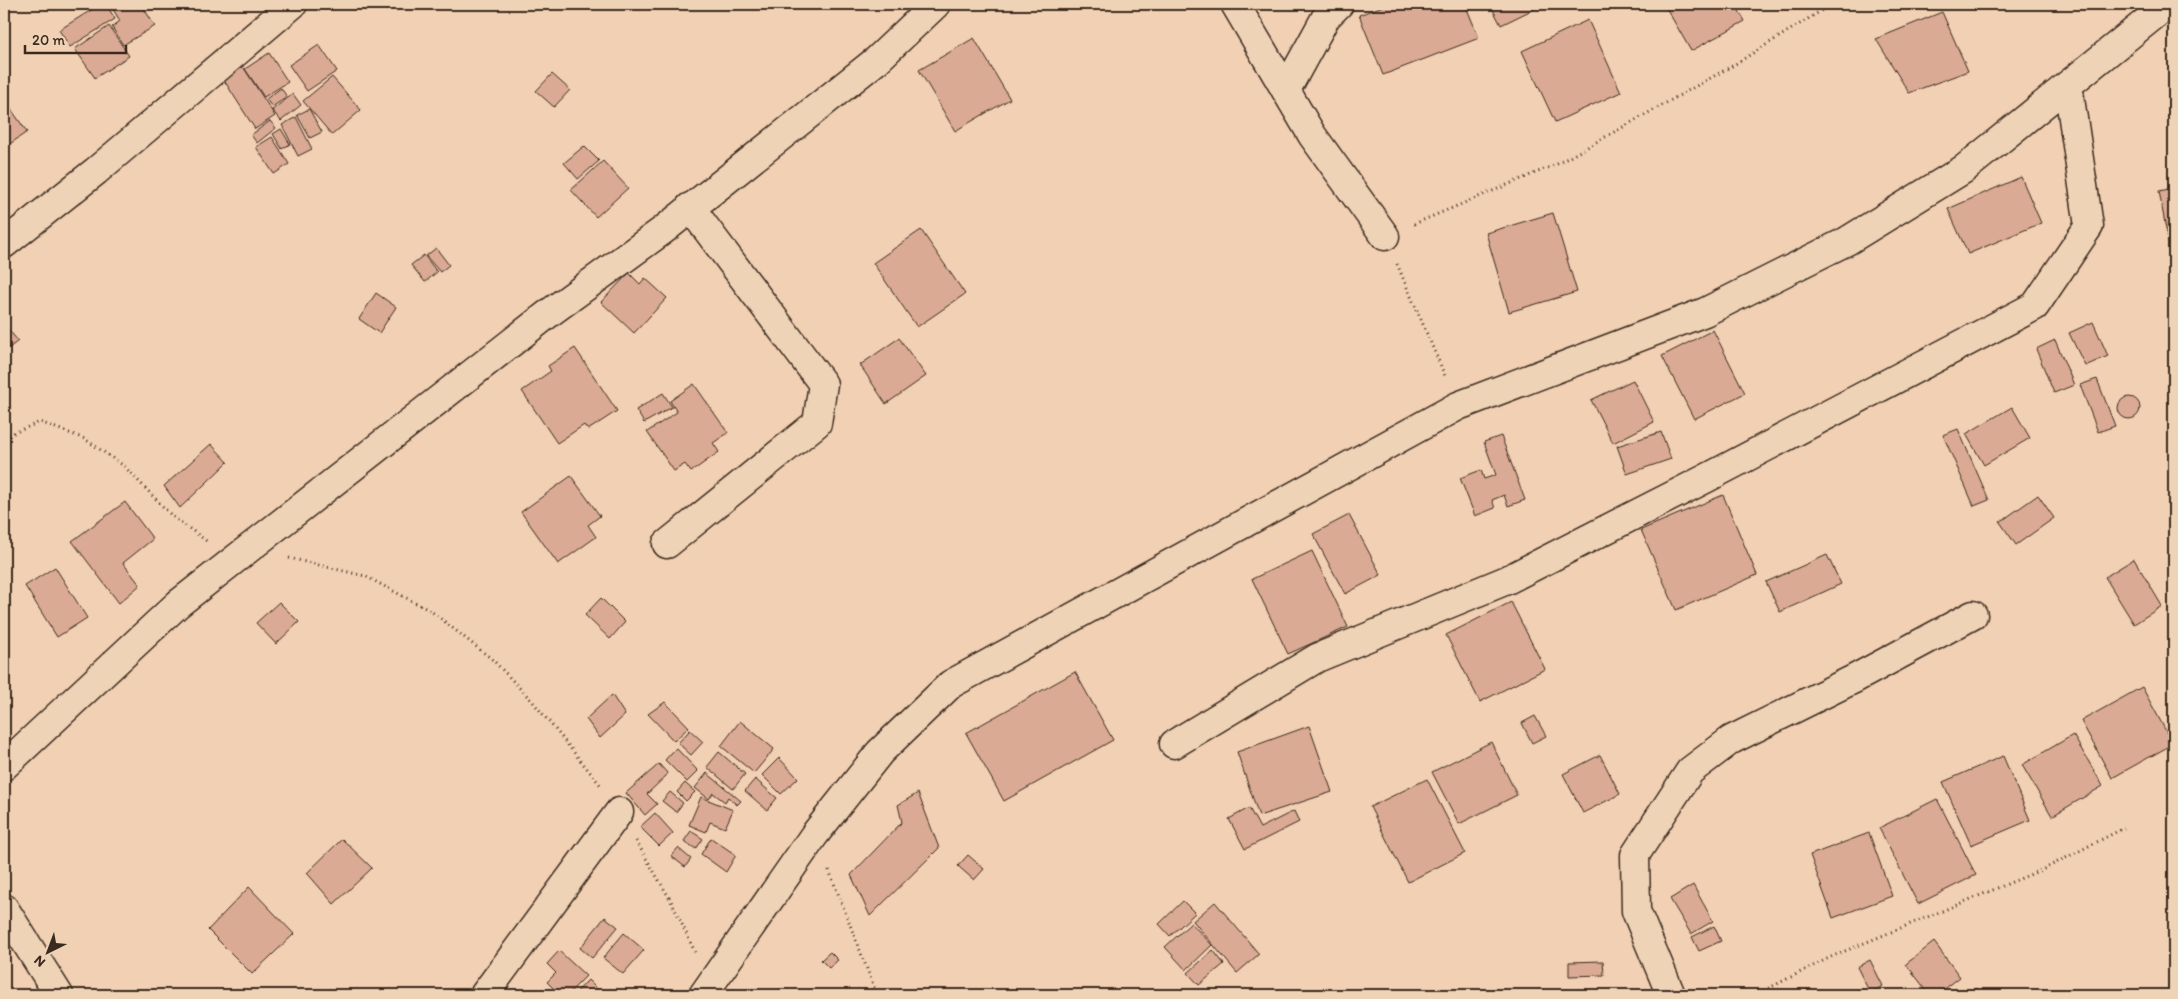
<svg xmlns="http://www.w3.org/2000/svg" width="2178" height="999" font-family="Itim,sans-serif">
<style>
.building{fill:#daaa94;stroke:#3b2a1e}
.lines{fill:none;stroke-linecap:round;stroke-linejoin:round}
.street-casing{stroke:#3b2a1e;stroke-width:31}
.secondary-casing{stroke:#3b2a1e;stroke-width:31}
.path{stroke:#3b2a1e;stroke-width:3;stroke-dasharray:1 4;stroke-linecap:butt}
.street{stroke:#efd3b6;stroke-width:28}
.secondary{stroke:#efd3b6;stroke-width:28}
</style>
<rect width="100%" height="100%" fill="#f1d0b4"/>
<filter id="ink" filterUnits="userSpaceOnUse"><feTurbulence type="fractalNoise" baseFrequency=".02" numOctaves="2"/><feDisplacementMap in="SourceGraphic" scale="10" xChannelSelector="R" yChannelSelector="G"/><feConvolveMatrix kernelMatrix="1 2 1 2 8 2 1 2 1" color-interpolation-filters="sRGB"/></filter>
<g filter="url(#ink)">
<g class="building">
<path d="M101,4H106L115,19L70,47L59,30Z"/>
<path d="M110,4H141L155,26L123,45L112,27L120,21Z"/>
<path d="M1388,4H1465L1479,38L1383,75L1359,15Z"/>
<path d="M1490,4H1544L1501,25Z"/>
<path d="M1664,4H1735L1745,21L1691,51Z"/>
<path d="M1942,12L1968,71L1909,93L1876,39Z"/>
<path d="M1588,20L1621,92L1555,122L1522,51Z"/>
<path d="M109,26L129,56L95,78L75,49Z"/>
<path d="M974,38L1010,99L955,131L919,70Z"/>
<path d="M319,45L337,71L307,91L289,65Z"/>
<path d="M269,53L288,82L264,97L245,69Z"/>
<path d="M240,62L275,116L255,129L220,74Z"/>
<path d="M552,74L570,90L554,107L536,91Z"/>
<path d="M332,77L361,110L332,135L303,101Z"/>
<path d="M281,88L287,97L272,107L266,99Z"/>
<path d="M293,94L301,105L281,121L272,110Z"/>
<path d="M4,99L27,132L4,148Z"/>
<path d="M309,109L322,132L310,138L297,115Z"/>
<path d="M296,117L312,149L298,156L282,125Z"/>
<path d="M270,121L276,128L257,143L251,135Z"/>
<path d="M281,129L290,144L282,149L273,134Z"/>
<path d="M272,137L289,164L274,174L256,147Z"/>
<path d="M584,146L599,161L578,179L564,163Z"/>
<path d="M603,161L628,188L596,217L571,190Z"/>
<path d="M2021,177L2041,223L1968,254L1948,209Z"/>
<path d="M2174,188V246H2169L2159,191Z"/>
<path d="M1553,213L1577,292L1509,312L1486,233Z"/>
<path d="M921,230L965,294L917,327L873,263Z"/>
<path d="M436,248L449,265L440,272L426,256Z"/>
<path d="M424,255L437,272L425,282L411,265Z"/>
<path d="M629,273L640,284L645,278L667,298L634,333L601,302Z"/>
<path d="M376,293L396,307L379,333L359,319Z"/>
<path d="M2093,322L2108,356L2085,366L2069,333Z"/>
<path d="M8,329L18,341L4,352V332Z"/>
<path d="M1713,330L1745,393L1694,419L1662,356Z"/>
<path d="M899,338L926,376L886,404L860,365Z"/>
<path d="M2055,340L2074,385L2054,393L2036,349Z"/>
<path d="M575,348L617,411L588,430L584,425L557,443L522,391L551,371L548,366Z"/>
<path d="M2097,379L2115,426L2098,432L2080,385Z"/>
<path d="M1633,380L1654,422L1613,443L1591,400Z"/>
<path d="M694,384L728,433L713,443L719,452L691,472L685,464L674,471L647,432L677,412L670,401Z"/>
<path d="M663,393L672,407L644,423L636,410Z"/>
<circle cx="2129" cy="408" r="11"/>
<path d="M2012,407L2030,438L1984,465L1966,434Z"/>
<path d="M1958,429L1989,500L1974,506L1943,435Z"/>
<path d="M1661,432L1671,459L1627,474L1617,446Z"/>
<path d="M1501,436L1525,500L1508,506L1504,495L1492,500L1495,508L1475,516L1460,478L1481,470L1484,479L1496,475L1484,442Z"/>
<path d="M211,444L228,462L180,508L164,486Z"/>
<path d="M571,476L600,516L588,525L596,537L558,564L521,512Z"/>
<path d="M1723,495L1757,575L1676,610L1641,530Z"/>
<path d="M2038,495L2054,518L2016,545L2000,522Z"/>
<path d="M125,502L153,539L123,563L140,585L119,603L72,541Z"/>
<path d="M1349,515L1381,575L1345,594L1313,534Z"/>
<path d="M1312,551L1348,627L1288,654L1252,579Z"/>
<path d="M1827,555L1841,584L1780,612L1766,582Z"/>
<path d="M2134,559L2162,606L2134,624L2105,577Z"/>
<path d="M55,567L87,618L57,637L25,586Z"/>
<path d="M601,598L625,622L610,639L585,615Z"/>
<path d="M279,602L299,622L276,644L256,623Z"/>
<path d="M1511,602L1545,669L1480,702L1446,635Z"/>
<path d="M1075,672L1113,740L1004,801L966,733Z"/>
<path d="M2142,687L2173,744L2112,778L2081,721Z"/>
<path d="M612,695L625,715L600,738L586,719Z"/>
<path d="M665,702L689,727L674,741L648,714Z"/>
<path d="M1535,716L1546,736L1532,743L1522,723Z"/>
<path d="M740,721L774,749L754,773L721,746Z"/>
<path d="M1309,726L1332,792L1259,816L1237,752Z"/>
<path d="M690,730L703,742L691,755L678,743Z"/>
<path d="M2073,735L2103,786L2052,816L2022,765Z"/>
<path d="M1491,742L1517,795L1459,824L1432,772Z"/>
<path d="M676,748L698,771L687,782L665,760Z"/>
<path d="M719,752L745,774L733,789L707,767Z"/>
<path d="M1600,755L1620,794L1583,813L1563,774Z"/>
<path d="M2003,756L2030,820L1971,845L1943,782Z"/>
<path d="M779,758L798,778L781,794L762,775Z"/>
<path d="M659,764L668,774L647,794L657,804L645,815L626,793Z"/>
<path d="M707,773L741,801L737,805L728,797L725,802L713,793L709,799L695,788Z"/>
<path d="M755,779L777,798L767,810L745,791Z"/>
<path d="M1427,779L1465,853L1408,882L1370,807Z"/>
<path d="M685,783L695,792L686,801L677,792Z"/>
<path d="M670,792L683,803L676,812L662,801Z"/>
<path d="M918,793L939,848L870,916L851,875L902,822L898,805Z"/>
<path d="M701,797L733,810L725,828L710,822L706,832L689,825Z"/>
<path d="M1937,799L1976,875L1918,904L1879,828Z"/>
<path d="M1249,808L1260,828L1294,811L1299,822L1245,849L1229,819Z"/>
<path d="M655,813L673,833L659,846L640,827Z"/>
<path d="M691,831L703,839L696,849L684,841Z"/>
<path d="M1869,833L1892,896L1833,918L1810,855Z"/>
<path d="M711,838L736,855L726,872L701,854Z"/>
<path d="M342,839L372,868L334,904L307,873Z"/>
<path d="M678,848L691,859L685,867L671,856Z"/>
<path d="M968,855L984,869L974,880L958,866Z"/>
<path d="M1693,885L1713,921L1691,934L1670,899Z"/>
<path d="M249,887L294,934L252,974L208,930Z"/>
<path d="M1183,901L1195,913L1170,936L1159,924Z"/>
<path d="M1215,902L1259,954L1237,973L1193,921Z"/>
<path d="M605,917L618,927L592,958L580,948Z"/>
<path d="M1191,923L1212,945L1186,970L1165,947Z"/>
<path d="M1714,926L1721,941L1699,951L1692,937Z"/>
<path d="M624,933L644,950L623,974L603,958Z"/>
<path d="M1934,942L1960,977L1937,995H1930L1906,964Z"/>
<path d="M1213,950L1224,964L1199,985L1188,973Z"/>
<path d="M559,951L586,976L567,995H560L547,982L556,973L547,964Z"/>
<path d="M830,952L838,960L829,968L821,960Z"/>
<path d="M1870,960L1883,986L1870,993L1857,967Z"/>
<path d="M1603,961L1604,975L1569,976V962Z"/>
<path d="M588,980L602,994L574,995Z"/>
<path d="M1977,988L1981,995H1963Z"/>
<path d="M541,989L548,995H536Z"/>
<path d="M1812,989L1814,995H1783Z"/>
</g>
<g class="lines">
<defs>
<g id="street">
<path d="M1235,4L1312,135L1385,236"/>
<path d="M1286,90L1326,17L1339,4"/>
<path d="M4,244L96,171L293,4"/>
<path d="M667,544L817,423L823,384L690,207"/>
<path d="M1174,744L1317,658L1507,580L1707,478L2035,306L2089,226L2068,85"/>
<path d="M4,766L178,604L548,314L662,231L877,60L936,4"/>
<path d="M4,908L59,995"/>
<path d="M484,995L619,812"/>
<path d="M1671,995L1636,911L1635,855L1690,771L1731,740L1854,679L1973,615"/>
</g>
<path id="secondary" d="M703,995L815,834L880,752L951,684L1458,406L1705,312L1847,241L1964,169L2168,4"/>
</defs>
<use href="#street" class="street-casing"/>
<use href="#secondary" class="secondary-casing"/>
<g class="path">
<path d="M1414,224L1557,164L1732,66L1832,4"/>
<path d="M1397,264L1446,378"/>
<path d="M4,437L40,422L85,439L124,466L172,516L208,542"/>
<path d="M289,558L365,576L431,611L493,660L533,702L602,787"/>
<path d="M636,841L670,899L695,952"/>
<path d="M829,870L877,995"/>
<path d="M1755,995L1833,956L2046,868L2124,828"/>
</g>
<use href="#street" class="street"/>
<use href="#secondary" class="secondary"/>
</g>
</g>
<rect width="2178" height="999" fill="none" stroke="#efd3b6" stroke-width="20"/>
<rect x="10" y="10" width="2158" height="979" fill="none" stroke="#3b2a1e" stroke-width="2" filter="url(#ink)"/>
<g transform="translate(48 952) rotate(222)" stroke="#efd3b6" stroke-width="4" paint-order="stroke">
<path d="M0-4L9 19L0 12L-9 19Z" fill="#3b2a1e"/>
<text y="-8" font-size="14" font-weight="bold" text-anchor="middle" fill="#3b2a1e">N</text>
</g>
<path d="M25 45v8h101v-8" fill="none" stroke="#3b2a1e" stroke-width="2.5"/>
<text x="32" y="45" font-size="15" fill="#3b2a1e" stroke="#efd3b6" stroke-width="4" paint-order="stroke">20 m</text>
</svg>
